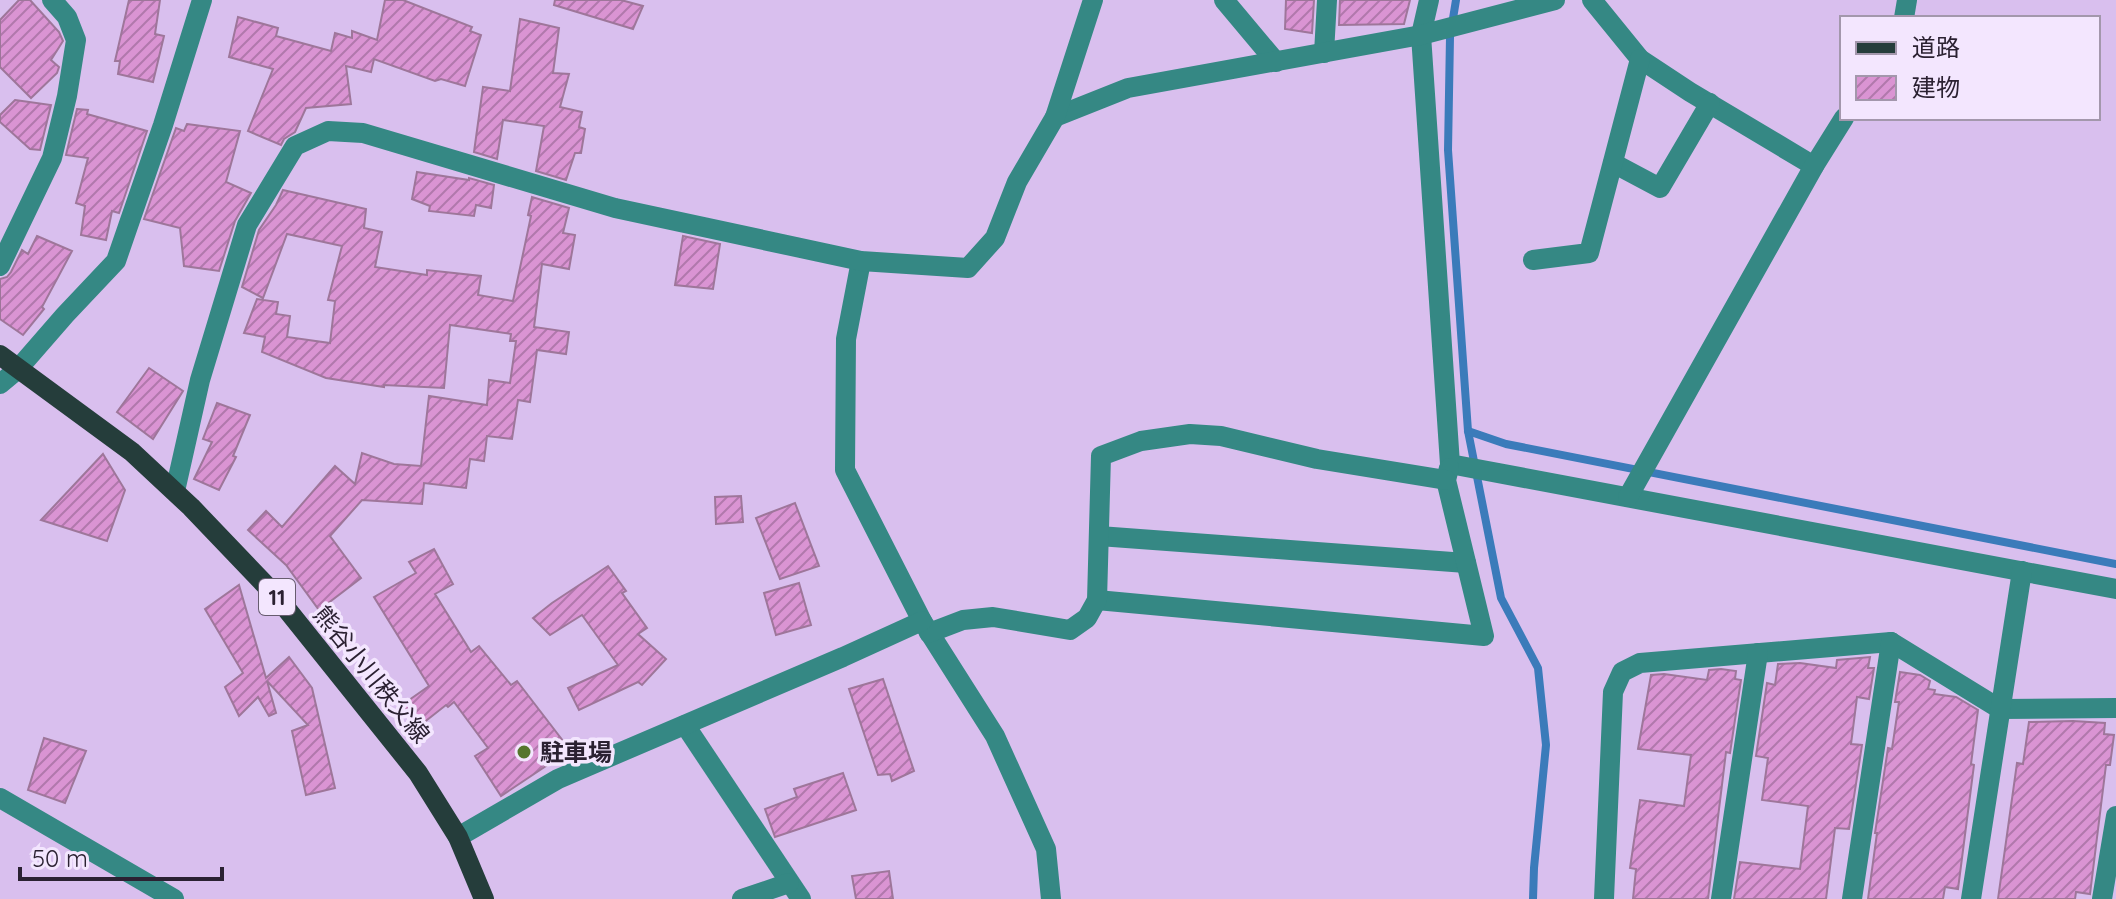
<svg xmlns="http://www.w3.org/2000/svg" width="2116" height="899" font-family="Quicksand,'Noto Sans JP',sans-serif">
<style>
.lines{fill:none;stroke-linecap:round;stroke-linejoin:round}
.stream{stroke:#3b7bba;stroke-width:8}
.building{fill:url(#building-hatch);stroke:#9e769a;stroke-width:2}
.minor{stroke:#358884;stroke-width:20}
.major{stroke:#253d3b;stroke-width:20}
.poi-dot{fill:#55762d;stroke:#f3e6fe;stroke-width:3}
.labels{text-anchor:middle;dominant-baseline:central;stroke-width:7;stroke-linejoin:round;paint-order:stroke}
.shield{fill:#f3e6fe;stroke:#675c6f;stroke-width:2}
.shield-label{font-size:22px;font-weight:bold;fill:#2b2132}
.street-label{font-size:24px;fill:#2b2132;stroke:#f3e6fe}
.poi-label{font-size:24px;font-weight:bold;fill:#2b2132;stroke:#f3e6fe;text-anchor:start}
</style>
<defs>
<pattern id="building-hatch" width="6" height="6" patternUnits="userSpaceOnUse" patternTransform="scale(2)"><rect width="6" height="6" fill="#da94d3"/><path d="M-1 1l2-2M0 6l6-6M5 7l2-2" fill="none" stroke="#b178ac"/></pattern>
</defs>
<rect width="100%" height="100%" fill="#d9bfee"/>
<g class="lines">
<g class="stream">
<path d="M1456,0L1450,37L1448,150L1468,431L1501,598L1538,668L1546,745L1534,868L1533,899"/>
<path d="M1468,431L1506,444L2116,564"/>
</g>
</g>
<g class="building">
<path d="M19,0H30L59,32L63,41L51,60L59,67L57,73L31,98L0,67V20Z"/>
<path d="M129,0H160L155,34L164,36L153,82L118,74L120,61H115Z"/>
<path d="M385,0H403L472,27L470,31L481,35L465,86L441,79L435,81L374,59L371,72L346,66L351,104L306,108L295,132L284,139L281,145L248,131L273,69L229,57L238,17L278,28L276,36L331,51L335,33L352,38V31L377,40Z"/>
<path d="M555,0H621L643,6L633,29L554,5Z"/>
<path d="M1286,0H1314L1312,33L1285,29Z"/>
<path d="M1340,0H1410L1404,24L1339,25Z"/>
<path d="M520,19L559,28L553,73L569,74L560,107L582,112L579,127L585,129L581,153H575L566,180L536,171L544,126L503,120L497,159L474,152L483,87L510,91Z"/>
<path d="M15,100L51,105L40,150L30,149L0,122V115Z"/>
<path d="M77,109L88,110L87,114L147,131L119,213L112,211L106,240L81,235L85,206L76,203L88,158L66,155Z"/>
<path d="M187,124L240,131L226,182L251,193L235,221L219,271L184,266L180,228L144,219L176,128L184,131Z"/>
<path d="M417,172L469,180V178L494,185L491,208L476,205L474,216L429,211L430,206L412,199Z"/>
<path d="M283,190L366,209L364,228L382,232L375,267L427,275V270L481,276L478,295L513,301L531,216L528,215L532,197L569,208L563,233L575,235L569,269L542,264L534,327L569,332L566,354L537,350L530,402L518,400L512,439L487,436L484,461L470,459L466,488L424,483L422,504L362,500L330,536L361,578L319,610L286,565L248,530L266,511L282,527L335,466L355,484L362,453L394,464L421,466L429,396L487,405L489,380L510,383L516,341H510L511,334L450,325L444,388L384,385V387L326,378L262,352L265,337L244,333L257,299L278,302L276,314L290,316L287,337L330,343L335,301L328,300L342,246L287,234L263,298L242,287L259,230L276,205Z"/>
<path d="M37,236L72,251L42,307L44,309L23,335L0,319V279L7,277L11,272L22,250L28,254Z"/>
<path d="M683,236L720,244L713,289L675,285Z"/>
<path d="M149,368L183,391L153,439L117,412Z"/>
<path d="M217,403L250,415L233,456L236,457L219,490L194,479L212,442L203,439Z"/>
<path d="M103,454L125,490L107,541L41,520Z"/>
<path d="M741,496L743,522L716,524L715,497Z"/>
<path d="M795,503L819,566L780,579L756,518Z"/>
<path d="M434,549L453,584L435,594L471,652L479,646L511,685L517,681L570,750L501,796L475,756L488,748L454,702L448,707L446,705L418,727L402,705L429,686L374,597L416,573L409,562Z"/>
<path d="M608,566L626,591L622,593L647,628L638,634L666,659L642,685L638,682L579,710L568,688L618,665L582,615L550,635L533,618L552,603Z"/>
<path d="M799,583L811,625L776,635L764,593Z"/>
<path d="M239,585L266,678L289,657L312,688L335,788L306,795L292,731L308,725L267,681L276,713L269,716L258,697L239,716L225,687L243,673L205,609Z"/>
<path d="M1870,657L1868,668H1874L1869,699L1857,697L1851,744L1862,745L1849,829L1835,828L1826,899H1734L1740,862L1800,869L1808,806L1762,800L1768,758L1756,756L1767,683L1775,685L1778,664L1800,663L1836,668L1837,660Z"/>
<path d="M1721,669L1736,671L1735,679L1741,680L1730,753L1726,752L1708,899H1633L1636,869L1630,868L1640,800L1684,806L1691,755L1638,749L1651,675L1664,674L1707,680L1709,670Z"/>
<path d="M1900,672L1920,675L1930,681L1928,689L1935,690L1934,694L1956,697L1978,710L1971,764L1974,765L1958,889L1945,887L1943,899H1868L1877,833H1875L1888,748L1892,749L1899,702H1895Z"/>
<path d="M883,679L914,771L892,781L890,774L878,775L849,689Z"/>
<path d="M2073,721L2105,723L2104,734L2114,735L2110,765H2106L2090,894L2076,892L2075,899H1998L2017,763L2023,764L2029,722Z"/>
<path d="M44,738L86,751L65,803L28,790Z"/>
<path d="M843,773L856,810L775,837L765,809L797,797L794,789Z"/>
<path d="M889,871L893,899H856L852,876Z"/>
</g>
<g class="lines">
<g class="minor">
<path d="M1224,0L1276,62"/>
<path d="M1429,0L1421,35L1450,464L2116,589"/>
<path d="M1592,0L1640,59L1690,92L1814,166"/>
<path d="M1904,18L1907,0"/>
<path d="M1324,53L1327,0"/>
<path d="M1055,117L1128,88L1421,35L1555,0"/>
<path d="M1613,163L1660,188L1710,103"/>
<path d="M1533,260L1589,253L1640,59"/>
<path d="M861,261L846,339L845,470L922,621L995,736L1046,849L1051,899"/>
<path d="M0,266L52,158L67,96L76,40L67,17L52,0"/>
<path d="M0,384L18,369L65,315L116,261L163,125L202,0"/>
<path d="M175,491L200,380L247,225L295,146L328,131L363,133L615,208L861,261L968,268L995,238L1017,182L1055,117L1093,0"/>
<path d="M1628,497L1814,166L1844,118"/>
<path d="M1099,536L1466,563"/>
<path d="M1097,600L1484,636L1446,480L1449,468"/>
<path d="M929,633L963,620L993,617L1070,630L1087,618L1097,600L1101,456L1141,441L1190,434L1221,436L1317,459L1446,480"/>
<path d="M685,725L801,899"/>
<path d="M0,798L174,899"/>
<path d="M458,837L558,779L843,657L922,621"/>
<path d="M742,899L789,883"/>
<path d="M1604,899L1613,692L1622,672L1640,663L1891,642L2000,709L2116,708"/>
<path d="M1721,899L1758,653"/>
<path d="M1852,899L1891,642"/>
<path d="M1971,899L2022,571"/>
<path d="M2102,899L2116,816"/>
</g>
<path class="major" d="M0,355L132,452L191,507L277,597L418,773L458,837L484,899"/>
</g>
<circle class="poi-dot" cx="524" cy="752" r="8"/>
<g class="labels">
<rect class="shield" x="259" y="579" width="36" height="36" rx="6"/>
<g class="shield-label">
<text x="277" y="597">11</text>
</g>
<g class="street-label">
<text transform="translate(372 674) rotate(51)">熊谷小川秩父線</text>
</g>
<g class="poi-label">
<text x="540" y="752">駐車場</text>
</g>
</g>
<rect x="1840" y="16" width="260" height="104" fill="#f3e6fe" stroke="#a397ac" stroke-width="2"/>
<rect x="1856" y="42" width="40" height="12" fill="#253d3b" stroke="#a397ac" stroke-width="2"/>
<text x="1912" y="56" font-size="24" fill="#2b2132">道路</text>
<rect x="1856" y="76" width="40" height="24" fill="url(#building-hatch)" stroke="#a397ac" stroke-width="2"/>
<text x="1912" y="96" font-size="24" fill="#2b2132">建物</text>
<path d="M20 867v12h202v-12" fill="none" stroke="#2b2132" stroke-width="4"/>
<text x="32" y="867" font-size="24" fill="#2b2132" stroke="#f3e6fe" stroke-width="6" paint-order="stroke">50 m</text>
</svg>
